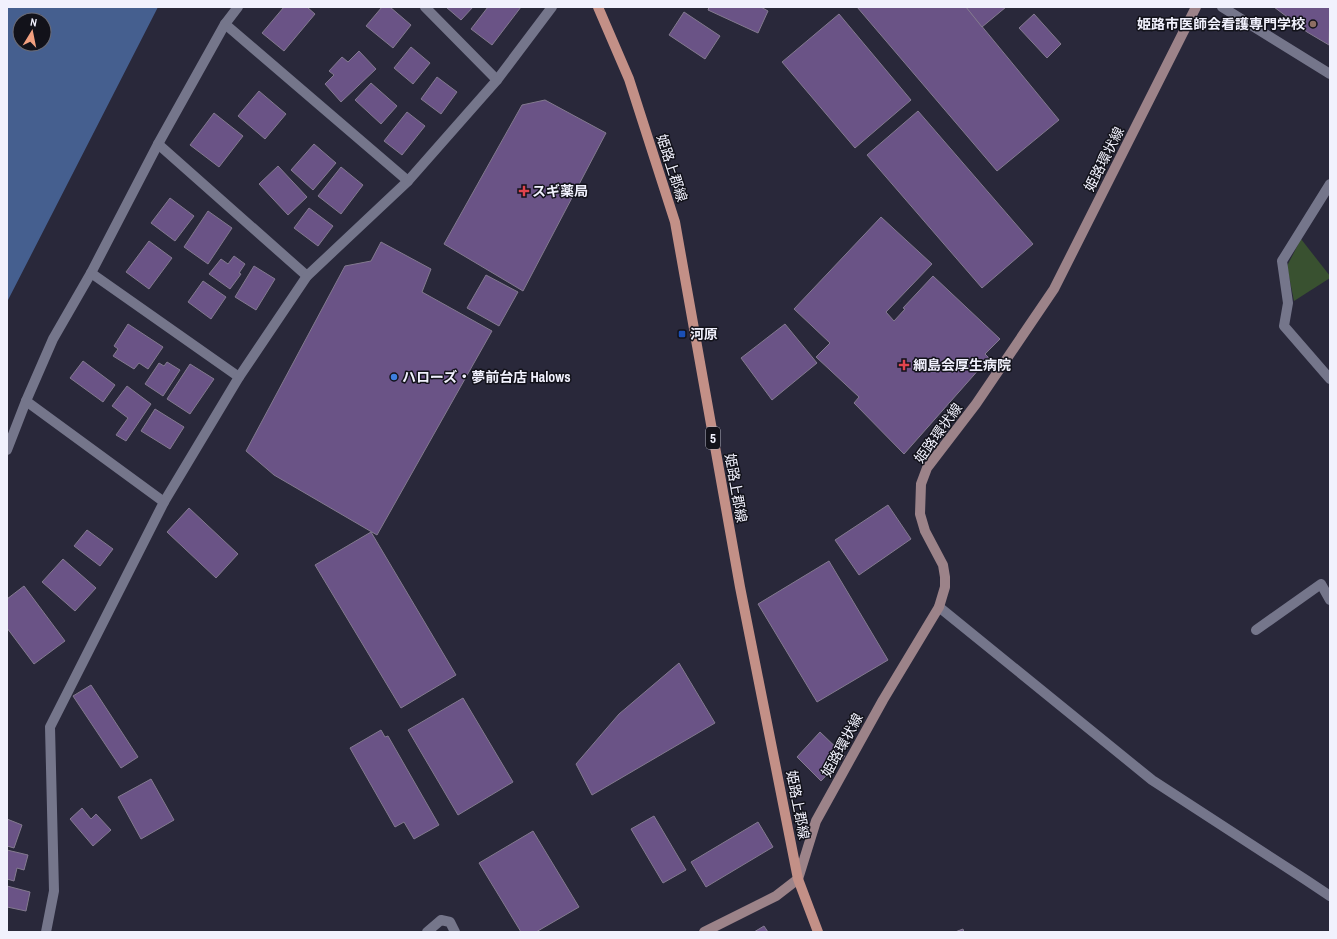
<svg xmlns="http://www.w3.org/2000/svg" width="1337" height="939" font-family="'Archivo Narrow','Noto Sans JP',sans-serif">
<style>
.green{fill:#395130}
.water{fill:#455f8f;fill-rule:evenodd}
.building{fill:#6a5386;stroke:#837a8f}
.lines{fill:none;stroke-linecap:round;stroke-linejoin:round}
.minor{stroke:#75768b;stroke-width:10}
.tertiary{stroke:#75768b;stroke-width:10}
.secondary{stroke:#9c8389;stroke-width:10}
.primary{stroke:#c39087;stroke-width:10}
.education-dot{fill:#8d6e63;stroke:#12121a;stroke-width:1.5}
.health-dot{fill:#e0444e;stroke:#12121a;stroke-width:1.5}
.transit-dot{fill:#1a4fb4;stroke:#12121a;stroke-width:1.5}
.shop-dot{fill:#3f7fe0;stroke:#12121a;stroke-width:1.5}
.labels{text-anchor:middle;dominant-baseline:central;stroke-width:3;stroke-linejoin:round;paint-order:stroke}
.shield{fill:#12121a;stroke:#aeaeb9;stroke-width:1}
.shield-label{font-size:13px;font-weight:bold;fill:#f1f1fd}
.poi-label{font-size:14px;font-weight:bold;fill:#f1f1fd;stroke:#12121a;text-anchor:start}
.street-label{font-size:14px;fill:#f1f1fd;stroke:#12121a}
</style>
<rect width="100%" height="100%" fill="#29283a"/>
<path class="green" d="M1301,239L1330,276V278L1294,301L1287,266Z"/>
<path class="water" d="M7,7H158L7,302ZM20,20H44V44H20Z"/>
<g class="building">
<path d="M284,7H307L315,14L284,51L262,33Z"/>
<path d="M382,7H390L411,25L393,48L366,26Z"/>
<path d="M446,7H473L461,20Z"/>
<path d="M488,7H521L492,45L471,29Z"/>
<path d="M709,7H761L768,11L758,33L708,10Z"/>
<path d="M857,7H966L1059,120L997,171Z"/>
<path d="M966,7H1006L982,27Z"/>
<path d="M1274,7H1330L1329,45L1307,32Z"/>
<path d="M684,12L720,36L705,59L669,35Z"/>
<path d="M839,14L911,100L855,148L782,62Z"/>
<path d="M1034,14L1061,44L1047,58L1019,28Z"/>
<path d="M411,47L430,63L413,84L394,68Z"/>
<path d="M359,51L376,69L341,102L325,84L334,75L329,71L342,57L348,62Z"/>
<path d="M437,77L457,92L441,114L421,99Z"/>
<path d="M371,83L397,106L381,124L355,100Z"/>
<path d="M259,91L286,114L265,139L238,116Z"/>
<path d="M545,100L606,133L523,291L444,244L522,105Z"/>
<path d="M918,111L1033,244L982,288L867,155Z"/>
<path d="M407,112L425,126L402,155L384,141Z"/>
<path d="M214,113L243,136L219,167L190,145Z"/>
<path d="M314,144L336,163L313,190L291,170Z"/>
<path d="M278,166L307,197L288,215L259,184Z"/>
<path d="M341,167L363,185L341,214L318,196Z"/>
<path d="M170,198L194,216L175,241L151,223Z"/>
<path d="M309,208L333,226L318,246L294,228Z"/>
<path d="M208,211L232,228L208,264L184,247Z"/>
<path d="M881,217L932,264L886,312L894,321L905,309L903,308L933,276L1000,339L985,354L989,358L904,454L854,403L859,397L816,357L830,343L794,309Z"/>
<path d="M149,241L172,258L149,289L126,272Z"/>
<path d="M381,242L431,269L422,292L492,331L377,535L274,475L246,451L345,266L371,261Z"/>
<path d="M234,256L245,264L239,273L241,274L230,289L209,274L221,259L228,264Z"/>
<path d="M254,266L275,279L256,310L235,297Z"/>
<path d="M486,275L518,292L499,326L467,308Z"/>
<path d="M203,281L226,297L211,319L188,302Z"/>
<path d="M128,324L163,347L148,369L139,363L134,369L113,356L118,349L114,346Z"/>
<path d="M785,324L817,363L772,400L741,358Z"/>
<path d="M83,361L115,385L103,402L70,378Z"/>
<path d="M167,362L180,370L163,396L145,384L159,363L164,366Z"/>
<path d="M190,364L214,379L190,414L167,399Z"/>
<path d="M127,386L151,404L126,441L116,435L128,418L112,406Z"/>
<path d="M155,409L184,427L170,449L141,431Z"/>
<path d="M888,505L911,539L859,575L835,540Z"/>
<path d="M189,508L238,554L216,578L167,532Z"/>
<path d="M87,530L113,549L100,566L74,546Z"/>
<path d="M371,532L456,675L401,708L315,565Z"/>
<path d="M63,559L96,588L75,611L42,582Z"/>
<path d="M829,561L888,660L817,702L758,604Z"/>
<path d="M24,586L65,641L34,664L7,628V599Z"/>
<path d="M679,663L715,723L592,795L576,764L619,714Z"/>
<path d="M91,685L138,757L121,768L73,696Z"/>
<path d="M463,698L513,782L458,815L408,730Z"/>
<path d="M381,730L385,737L388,736L439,825L414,839L404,822L395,827L350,748Z"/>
<path d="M820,732L845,756L821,781L797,757Z"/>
<path d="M151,779L174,820L141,839L118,797Z"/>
<path d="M82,808L91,819L96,814L111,830L93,846L70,819Z"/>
<path d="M654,816L686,870L663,883L631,829Z"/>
<path d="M7,819L22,825L14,848L7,846Z"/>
<path d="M758,822L773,847L706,887L691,862Z"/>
<path d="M533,831L579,907L536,932H521L479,863Z"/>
<path d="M7,850L28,855L24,870L17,868L14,881L7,879Z"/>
<path d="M7,886L30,892L26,911L7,907Z"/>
<path d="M764,926L768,932H754Z"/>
<path d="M963,929L964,932H955Z"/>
</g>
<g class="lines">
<g class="minor">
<path d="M425,7L497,80"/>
<path d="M1222,7L1330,74"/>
<path d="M225,24L408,181"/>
<path d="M158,144L307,276"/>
<path d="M1330,184L1282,261L1288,303L1284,326L1330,379"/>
<path d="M91,273L239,377"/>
<path d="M26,401L164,502"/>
<path d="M939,607L1152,780L1306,880L1330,896"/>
<path d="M1256,630L1321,584L1330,600"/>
<path d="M46,932L54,891L50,727L164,502L239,377L307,276L408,181L497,80L552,7"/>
<path d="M427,932L441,920L450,922L455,932"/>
</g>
<path class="tertiary" d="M7,450L26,401L53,339L91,273L158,144L225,24L238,7"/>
<path class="secondary" d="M704,932L776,896L798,879L816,821L883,700L939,607L945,587V577L943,565L925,531L920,514L921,484L927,468L976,404L1054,289L1196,7"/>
<path class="primary" d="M598,7L629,79L675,222L740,587L798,879L818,932"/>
</g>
<circle class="education-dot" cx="1313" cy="24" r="4"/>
<g class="health-dot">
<path d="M522 185h4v4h4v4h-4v4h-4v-4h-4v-4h4z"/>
<path d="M902 359h4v4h4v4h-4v4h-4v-4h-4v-4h4z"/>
</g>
<rect class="transit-dot" x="678" y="330" width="8" height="8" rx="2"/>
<circle class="shop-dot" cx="394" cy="377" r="4"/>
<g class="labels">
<rect class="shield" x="706" y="427" width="14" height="22" rx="3"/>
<g class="shield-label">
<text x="713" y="438">5</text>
</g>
<g class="poi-label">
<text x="1305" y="24" text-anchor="end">姫路市医師会看護専門学校</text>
<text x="532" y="191">スギ薬局</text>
<text x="690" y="334">河原</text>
<text x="913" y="365">綱島会厚生病院</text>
<text x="402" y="377">ハローズ・夢前台店 Halows</text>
</g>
<g class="street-label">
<text transform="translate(1104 159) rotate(-63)">姫路環状線</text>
<text transform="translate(672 168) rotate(72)">姫路上郡線</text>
<text transform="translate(938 433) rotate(-54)">姫路環状線</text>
<text transform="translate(736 488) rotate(80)">姫路上郡線</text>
<text transform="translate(842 745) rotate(-61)">姫路環状線</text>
<text transform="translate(798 805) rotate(79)">姫路上郡線</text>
</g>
</g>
<rect width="1337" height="939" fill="none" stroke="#f1f1fd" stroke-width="16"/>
<g transform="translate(32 32) rotate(10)"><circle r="19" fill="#12121a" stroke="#6b6b75"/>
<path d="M0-3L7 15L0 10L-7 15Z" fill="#f2a080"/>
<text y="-6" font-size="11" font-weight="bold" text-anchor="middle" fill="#f1f1fd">N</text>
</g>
</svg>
